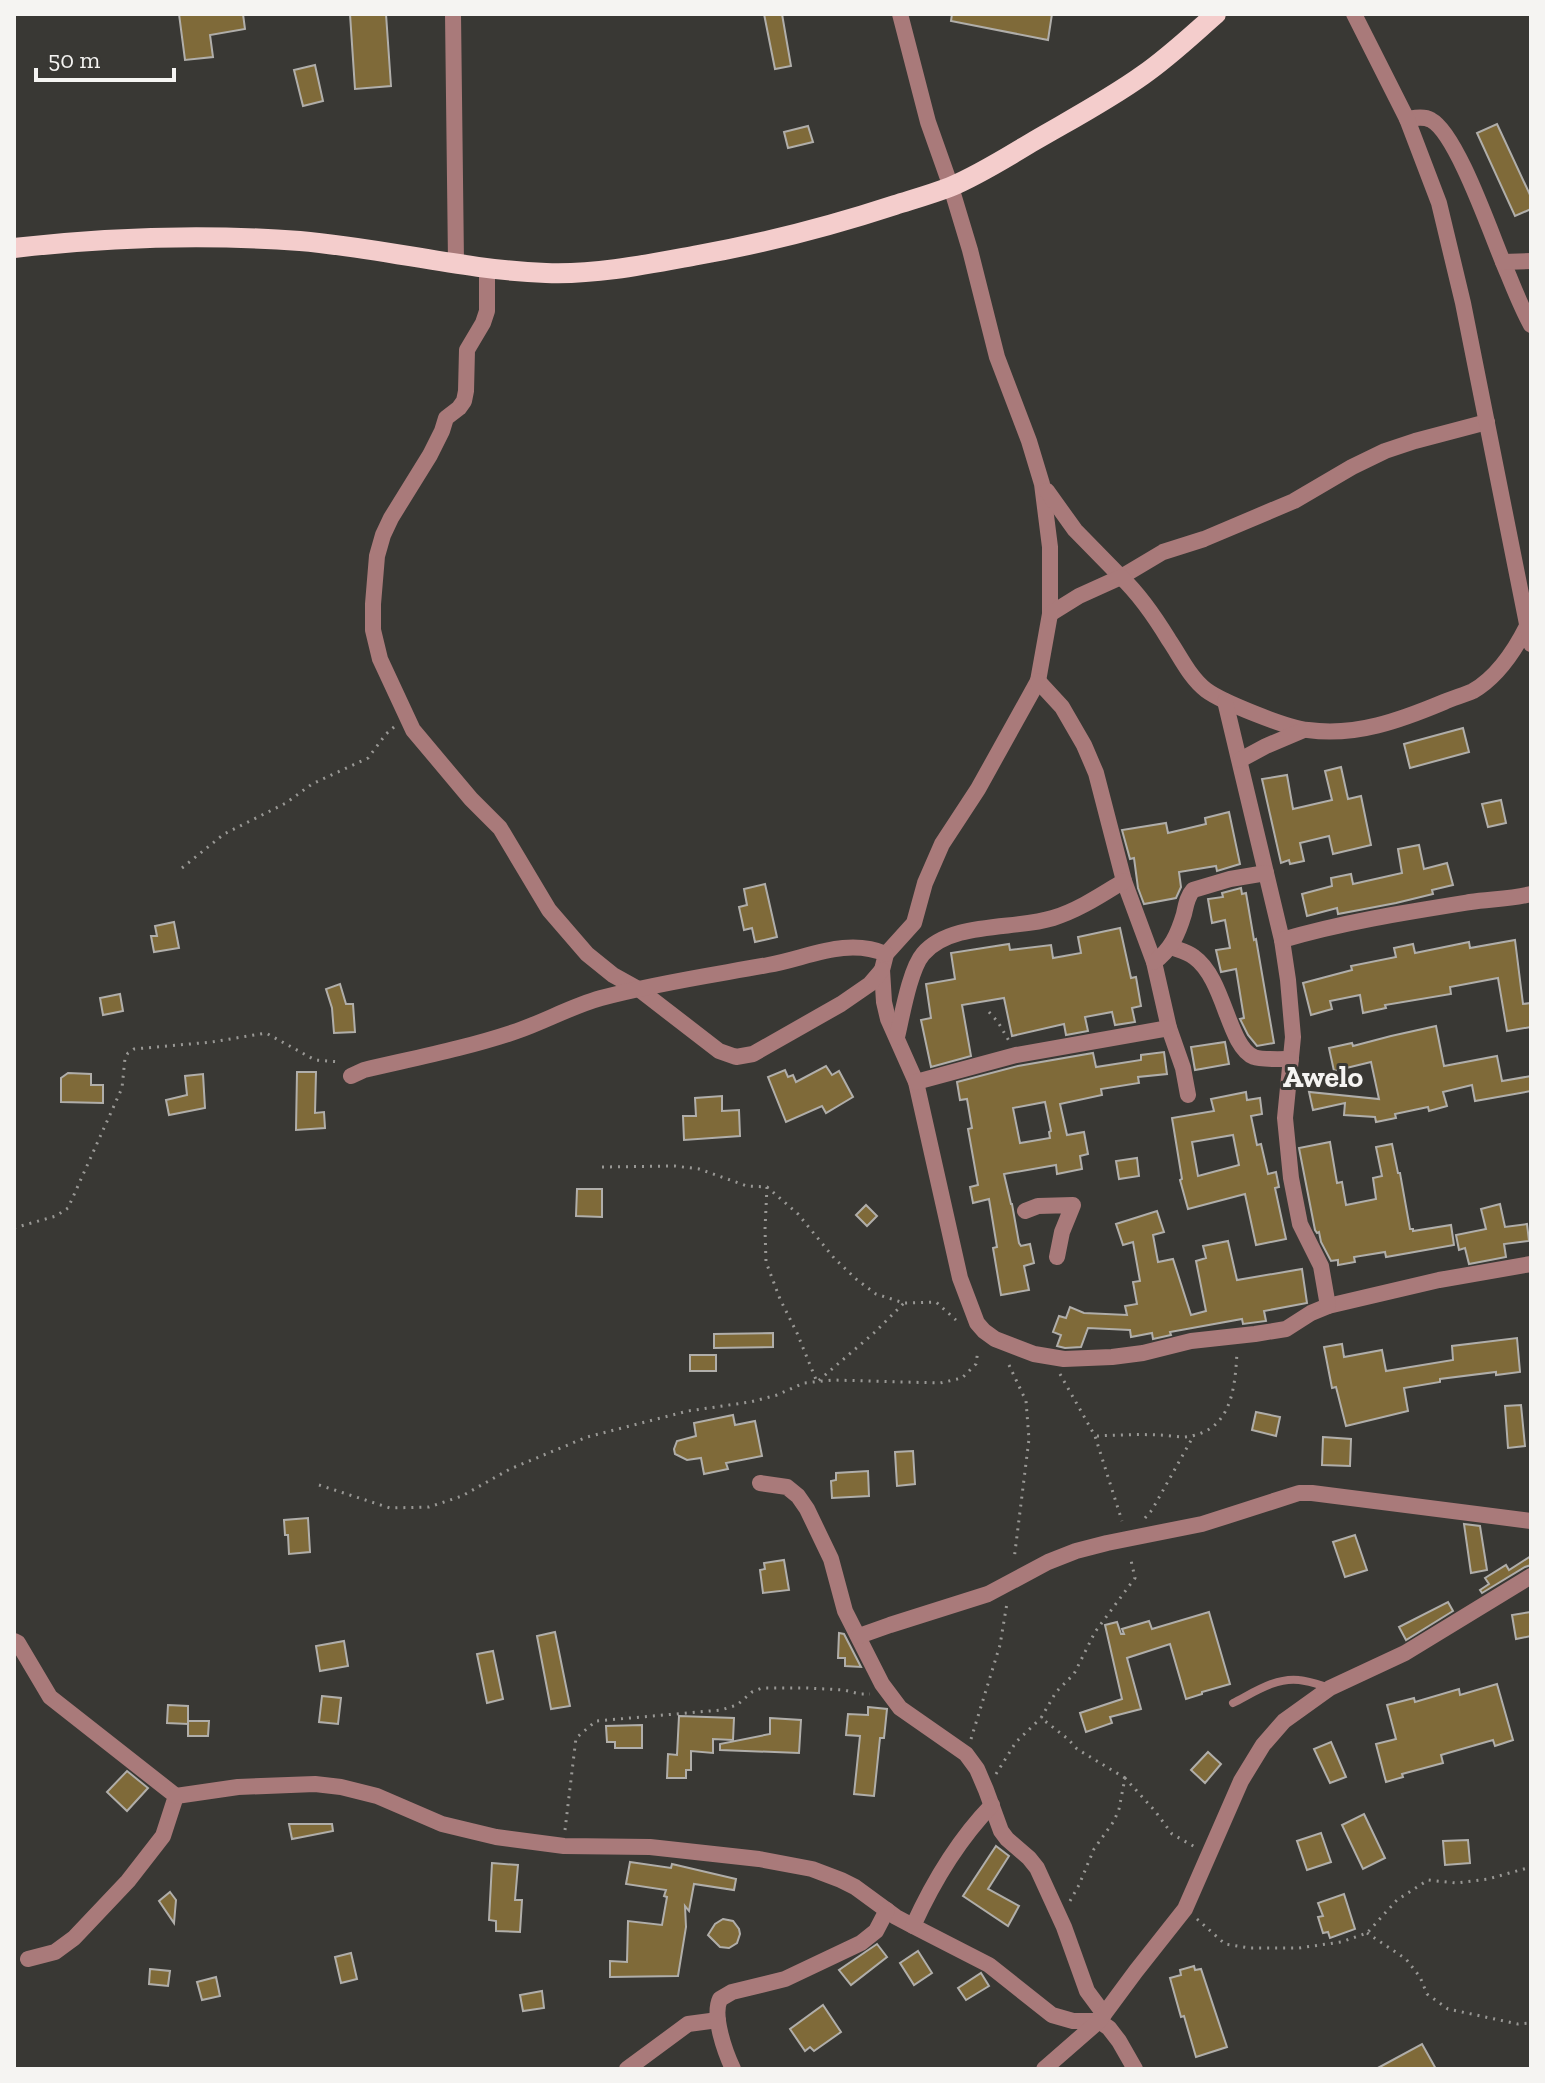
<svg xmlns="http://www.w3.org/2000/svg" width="1545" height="2083" font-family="'Zilla Slab',serif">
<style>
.building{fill:#7f6a39;stroke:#b0aeaa;stroke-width:2;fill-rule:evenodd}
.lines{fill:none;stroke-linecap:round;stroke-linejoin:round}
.path{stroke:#999895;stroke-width:3;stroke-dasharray:2 6;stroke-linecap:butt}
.service{stroke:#a97a7a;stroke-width:8}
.minor{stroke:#a97a7a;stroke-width:16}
.tertiary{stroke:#a97a7a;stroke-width:16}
.primary{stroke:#f4cdcc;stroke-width:20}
.labels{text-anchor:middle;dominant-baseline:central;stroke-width:6;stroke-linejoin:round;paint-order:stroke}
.quarter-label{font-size:30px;font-weight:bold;fill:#f5f4f2;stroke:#393834}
</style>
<rect width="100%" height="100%" fill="#393834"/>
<g class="building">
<path d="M179,14H243L245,29L210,35L213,57L185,60Z"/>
<path d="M350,14H386L391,86L355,89Z"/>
<path d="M764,14H782L791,66L775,69Z"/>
<path d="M952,14H1052L1048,40L951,21Z"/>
<path d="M315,65L323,101L303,106L294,70Z"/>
<path d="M1497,124L1531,197V209L1515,216L1477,133Z"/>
<path d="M808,126L813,142L788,148L784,132Z"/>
<path d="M1463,728L1469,752L1410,768L1404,744Z"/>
<path d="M1341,767L1348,799L1361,796L1371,845L1333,854L1329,836L1300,843L1304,861L1290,864L1289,860L1281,863L1262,779L1287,775L1293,809L1332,800L1325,771Z"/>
<path d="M1501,800L1506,823L1488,827L1482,804Z"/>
<path d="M1229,812L1240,864L1217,871L1216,866L1179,872L1181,887L1176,898L1144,904L1138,888L1134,858L1130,859L1122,830L1166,823L1168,833L1206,824L1205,818Z"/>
<path d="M1419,845L1424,869L1447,863L1453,885L1432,890L1433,894L1396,903L1338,914L1337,908L1307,916L1302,894L1332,886L1331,878L1351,874L1353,884L1402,873L1398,849Z"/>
<path d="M765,884L777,937L755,942L752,928L744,930L739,907L747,905L744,889Z"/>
<path d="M1241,888L1242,894L1246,893L1254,940L1256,939L1274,1043L1257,1046L1248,1035L1240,1019L1244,1018L1236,969L1221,972L1216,950L1230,948L1225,920L1212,923L1208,899L1223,897L1222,893Z"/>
<path d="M174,922L179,948L154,952L151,936H157L155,926Z"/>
<path d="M1120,928L1131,978L1136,977L1141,1006L1132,1008L1135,1022L1115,1025L1112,1012L1085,1017L1088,1031L1066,1035L1064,1024L1012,1036L1004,998L962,1005L971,1056L931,1067L921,1020L931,1018L926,984L955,979L951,953L1009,944L1010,950L1051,945L1053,958L1081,953L1078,937Z"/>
<path d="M1515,940L1523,1004L1531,1003V1027L1507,1031L1498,978L1450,987L1451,994L1385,1005L1386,1008L1363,1013L1360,995L1330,1001L1332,1009L1311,1015L1303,983L1352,970L1351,966L1396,957L1394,948L1413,944L1415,953L1469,942L1470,948Z"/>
<path d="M340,984L346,1004H353L355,1032L334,1033L332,1008L326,989Z"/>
<path d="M120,994L123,1011L103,1015L100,998Z"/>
<path d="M1436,1026L1444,1066L1497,1056L1502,1081L1531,1076V1091L1475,1101L1472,1085L1443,1092L1447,1106L1429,1111L1428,1107L1395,1114L1396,1118L1376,1122L1375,1117L1344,1115L1345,1103L1313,1110L1309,1092L1379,1099L1371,1062L1334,1071L1329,1048L1352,1043L1353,1046L1391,1036Z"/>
<path d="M1225,1042L1229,1064L1195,1070L1191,1047Z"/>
<path d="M1164,1052L1167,1074L1138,1077L1139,1083L1101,1089L1102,1095L1060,1104L1067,1135L1084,1132L1088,1154L1080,1156L1082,1169L1057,1174L1056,1165L1004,1174L1011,1204H1012L1019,1243L1021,1246L1030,1244L1034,1263L1024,1266L1029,1290L1001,1295L993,1248L997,1247L989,1199L973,1203L970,1187L978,1185L968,1129L972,1128L967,1099L960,1100L957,1082L1018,1066L1093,1053L1096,1067L1141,1060V1055ZM1045,1102L1051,1131L1049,1132L1050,1138L1020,1143L1013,1108Z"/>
<path d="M826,1066L832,1075L839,1071L853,1097L826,1113L822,1106L786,1122L768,1077L785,1070L788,1077L793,1075L796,1082Z"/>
<path d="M297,1072H316L315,1113L324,1112L325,1128L296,1130Z"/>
<path d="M68,1073L91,1074V1085H103V1103L61,1102V1078Z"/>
<path d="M203,1074L205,1108L169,1115L166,1100L187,1095L185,1076Z"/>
<path d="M1246,1092L1247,1100L1260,1098L1262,1114L1251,1116L1257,1145L1261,1144L1268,1174L1276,1172L1279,1187L1275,1188L1286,1239L1256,1245L1245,1194L1188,1209L1180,1180L1182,1179L1172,1118L1214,1111L1211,1099ZM1233,1135L1239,1165L1198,1176L1192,1142Z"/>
<path d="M722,1096V1111L739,1110L740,1136L684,1140L683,1116H696L695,1098Z"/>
<path d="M1330,1142L1337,1183L1342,1182L1346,1205L1376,1199L1373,1178L1382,1176L1376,1147L1392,1144L1398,1173H1400L1410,1229H1413V1231L1451,1225L1454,1245L1386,1257L1385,1252L1354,1257L1355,1262L1338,1265V1260L1331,1261L1321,1242L1319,1232L1317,1233L1315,1230L1299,1148Z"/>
<path d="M1137,1158L1139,1176L1119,1179L1116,1161Z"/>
<path d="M577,1189H602V1217L576,1216Z"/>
<path d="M1500,1204L1505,1227L1527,1224L1529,1241L1504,1244L1506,1257L1469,1264L1465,1248L1459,1250L1456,1235L1486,1229L1481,1209Z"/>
<path d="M866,1205L877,1216L867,1226L856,1215Z"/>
<path d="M1157,1211L1164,1232L1153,1235L1158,1262L1173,1259L1191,1315L1206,1311L1196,1261L1206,1258L1203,1246L1228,1241L1237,1280L1302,1269L1307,1303L1264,1311L1266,1321L1243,1324L1242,1319L1170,1332L1171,1335L1153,1339L1152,1333L1131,1337L1130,1330L1088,1328L1081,1347L1065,1348L1057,1346L1061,1335L1053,1332L1059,1316L1066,1318L1070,1307L1084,1313L1127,1315L1125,1306L1137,1304L1133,1282L1140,1281L1133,1242L1123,1245L1116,1224Z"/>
<path d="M773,1333V1347L714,1348V1334Z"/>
<path d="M1517,1338L1520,1372L1496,1375V1372L1440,1379V1382L1404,1388L1408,1411L1346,1426L1336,1387L1332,1388L1324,1347L1342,1344L1344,1357L1382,1350L1386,1371L1453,1360L1452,1346Z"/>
<rect x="690" y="1355" width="26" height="16"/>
<path d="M1521,1405L1525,1446L1508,1448L1505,1406Z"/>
<path d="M1256,1412L1280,1417L1276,1436L1252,1430Z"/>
<path d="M733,1415L735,1425L755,1421L762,1456L726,1463L728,1469L704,1474L701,1458L687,1460L675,1454L674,1449L677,1441L696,1436L694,1423Z"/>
<path d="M1323,1437L1351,1439L1350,1466L1322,1465Z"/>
<path d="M913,1451L915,1484L897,1486L895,1452Z"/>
<path d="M868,1471L869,1496L832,1498L831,1481L836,1480V1473Z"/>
<path d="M308,1518L310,1552L289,1554L288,1535H285L284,1520Z"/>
<path d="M1464,1524L1480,1526L1487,1570L1471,1573Z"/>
<path d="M1355,1535L1367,1570L1345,1577L1333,1542Z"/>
<path d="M1531,1556V1565L1525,1567L1482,1593L1480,1590L1489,1584L1485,1578L1506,1565L1509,1570Z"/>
<path d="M784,1560L789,1590L763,1593L760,1570L765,1569L764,1563Z"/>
<path d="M1448,1602L1453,1611L1406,1640L1399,1627Z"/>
<path d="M1209,1612L1230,1684L1202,1692V1694L1186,1699L1170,1644L1127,1658L1141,1709L1110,1717L1112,1723L1086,1732L1080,1713L1122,1699L1105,1625L1117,1622L1121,1634H1124L1122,1629L1149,1621L1152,1629Z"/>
<path d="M1531,1612V1636L1516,1639L1512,1615Z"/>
<path d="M555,1632L570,1706L551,1709L537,1636Z"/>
<path d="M839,1633L844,1634L861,1667L845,1666V1658H838Z"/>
<path d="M344,1641L348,1666L320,1671L316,1646Z"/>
<path d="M493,1651L503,1699L487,1703L477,1654Z"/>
<path d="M1497,1684L1513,1740L1495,1746L1493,1740L1441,1755L1443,1763L1402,1774L1403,1777L1386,1782L1376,1744L1396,1739L1387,1705L1414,1698L1415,1702L1459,1689L1460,1695Z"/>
<path d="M322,1696L341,1698L338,1724L319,1722Z"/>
<path d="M168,1705L188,1706V1724L167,1723Z"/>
<path d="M868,1707L887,1709L884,1738H880L874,1796L854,1794L860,1736L846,1735L848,1714L868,1715Z"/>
<path d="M679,1716L734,1718L733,1740L713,1739V1753L691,1751V1770H686V1778H667L668,1754L677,1755Z"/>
<path d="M770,1718L801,1720L799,1753L720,1750V1744L770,1734Z"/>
<path d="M188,1721H209L208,1736H188Z"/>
<path d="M642,1725V1748H615V1742H607L606,1726Z"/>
<path d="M1331,1742L1346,1777L1330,1783L1314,1749Z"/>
<path d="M1208,1752L1221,1764L1205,1783L1191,1770Z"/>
<path d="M127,1771L148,1788L127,1811L107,1792Z"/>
<path d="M1364,1814L1385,1858L1363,1869L1342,1825Z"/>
<path d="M289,1824H332L333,1831L292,1839Z"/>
<path d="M1321,1833L1331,1862L1307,1870L1297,1841Z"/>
<path d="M1468,1840L1470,1863L1445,1865L1443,1841Z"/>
<path d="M996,1846L1009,1856L988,1889L1019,1906L1008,1926L963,1896Z"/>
<path d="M630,1862L671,1868L672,1864L736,1879L734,1890L694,1884L689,1911L685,1906L686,1927L678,1976L610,1977V1961L627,1962L628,1921L662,1925L667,1897L664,1896L666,1890L626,1884Z"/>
<path d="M492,1863L518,1865L515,1900H522L520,1932L496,1931V1921L489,1920Z"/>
<path d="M170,1892L176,1900L174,1923L159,1901Z"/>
<path d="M1344,1894L1355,1929L1330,1938L1328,1932L1323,1933L1318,1917L1323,1916L1318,1903Z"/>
<path d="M723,1919L733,1921L739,1929L740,1934L737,1943L729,1948L720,1947L708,1935L715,1924Z"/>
<path d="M877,1944L887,1957L851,1985L839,1970Z"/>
<path d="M918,1951L932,1973L914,1985L900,1963Z"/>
<path d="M351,1953L357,1979L341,1983L335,1957Z"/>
<path d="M1194,1966L1195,1970L1201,1969L1227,2047L1196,2057L1184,2016L1181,2017L1170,1978L1181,1975L1180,1970Z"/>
<path d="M150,1969L170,1971L168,1986L149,1984Z"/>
<path d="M981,1973L989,1986L966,2000L958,1988Z"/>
<path d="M216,1977L220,1996L202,2000L197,1982Z"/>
<path d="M542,1991L544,2008L523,2011L520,1995Z"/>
<path d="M823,2005L841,2032L814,2051L810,2047L805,2051L790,2029Z"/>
<path d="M1422,2044L1436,2069H1376Z"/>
</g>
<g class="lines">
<g class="path">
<path d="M182,868L224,834L286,803L312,784L368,758L386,734L394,727"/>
<path d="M989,1012L998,1022L1009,1041"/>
<path d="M602,1167L675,1166L699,1169L747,1186L767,1187L798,1214L834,1258L856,1279L876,1294L904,1303L936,1302L956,1320"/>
<path d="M767,1187L765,1229L766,1262L780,1299L797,1333L817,1382L875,1332L904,1303"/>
<path d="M14,1228L56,1216L68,1208L122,1088L125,1058L128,1053L134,1049L212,1042L266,1033L315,1060L341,1062"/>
<path d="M1009,1365L1026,1401L1029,1439L1014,1560"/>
<path d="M1060,1374L1095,1436L1122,1521"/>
<path d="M1097,1436C1117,1435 1138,1434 1159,1435C1167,1435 1176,1437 1184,1437C1231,1433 1235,1390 1237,1352"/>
<path d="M319,1485L390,1508L429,1507L462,1496L510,1469L587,1437L688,1411L750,1402L777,1395L804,1383L833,1380L940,1383L962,1378L976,1364L978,1350"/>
<path d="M1145,1518L1152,1510L1194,1435"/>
<path d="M971,1739L1000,1645L1007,1603"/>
<path d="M996,1774L1016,1742L1041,1718"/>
<path d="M1125,1778L1077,1749L1068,1739L1041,1718L1056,1692L1074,1674L1095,1632L1135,1578L1130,1556"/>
<path d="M565,1830L576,1738L596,1721L721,1710L737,1705L752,1692L762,1688H807L844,1690L860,1694H870"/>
<path d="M1070,1901L1079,1885L1094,1849L1114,1821L1119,1809L1125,1778L1155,1811L1172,1834L1195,1847"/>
<path d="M1197,1919L1225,1944L1250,1948H1299L1341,1942L1367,1933L1397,1900L1428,1880L1456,1883L1488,1879L1531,1867"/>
<path d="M1367,1933L1406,1959L1420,1977L1427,1994L1448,2009L1518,2024L1531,2023"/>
</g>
<path class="service" d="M1233,1703C1253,1693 1276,1677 1299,1680C1309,1681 1320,1685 1330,1688"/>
<g class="minor">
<path d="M453,14L456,262"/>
<path d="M900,14L928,122L951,187L970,250L997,357L1029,441L1042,484L1050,547V614L1038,681L978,789L942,844L925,883L914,923L886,954L882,970L884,1002L888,1019L916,1082L960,1278L977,1323L984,1331L995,1339L1034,1354L1064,1359L1112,1357L1143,1353L1191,1341L1255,1334L1286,1329L1311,1313L1328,1306L1439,1280L1531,1264"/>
<path d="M1407,119C1414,118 1424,116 1431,120C1458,134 1494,243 1508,274C1515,291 1522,309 1531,325"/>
<path d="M1503,262L1531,261"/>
<path d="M487,268V311L483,323L467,350L466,391L464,401L459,408L446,418L442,431L430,455L391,518L383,535L377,556L373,604V630L380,659L413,730L471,799L500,828L549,910L587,954L613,975L640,990L719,1051L736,1057L753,1054L841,1004L870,984L882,970"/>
<path d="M1047,491L1075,530L1121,577L1163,552L1204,539L1294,501L1352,467L1385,451L1415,441L1487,422"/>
<path d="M1050,614L1079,596L1121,577C1141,596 1155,617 1169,640C1180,656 1190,678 1206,690C1222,702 1287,728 1308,730C1355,737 1401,720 1444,702C1453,698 1464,695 1473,691C1497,677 1515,650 1527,626"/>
<path d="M1038,681L1062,707L1084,745L1096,773L1124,881L1154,962L1169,1028L1183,1068L1188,1095"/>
<path d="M1225,701L1282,940L1288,980L1293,1037L1285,1118L1291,1178L1300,1224L1321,1266L1328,1306"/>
<path d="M1240,760L1266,746L1304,730"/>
<path d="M1282,940C1343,922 1407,912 1470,902C1490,899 1511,899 1531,894"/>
<path d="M1171,947C1179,950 1188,952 1194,957C1225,979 1228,1047 1254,1057C1261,1060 1283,1059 1291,1059"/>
<path d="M1154,962C1171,950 1178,934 1184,914C1186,905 1187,897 1193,890L1230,879L1266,873"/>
<path d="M897,1037C902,1016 910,969 923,954C951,921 1015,930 1053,918C1079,910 1101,895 1124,881"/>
<path d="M351,1076L364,1070C415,1058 467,1048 517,1031C546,1021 572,1006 601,998C656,983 713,975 768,965C808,958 846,937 886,954"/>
<path d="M916,1082L1016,1055L1169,1028"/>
<path d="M1025,1211L1038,1206L1073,1205L1062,1232L1057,1257"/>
<path d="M760,1483L787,1487L798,1496L807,1509L831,1559L845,1611L882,1684L900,1708L966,1754L977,1769L986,1790L1001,1831L1007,1839L1029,1858L1037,1868L1064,1927L1087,1991L1104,2014"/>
<path d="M859,1636L890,1625L988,1594L1048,1562L1076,1551L1107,1543L1202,1524L1299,1493H1312L1531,1521"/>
<path d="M14,1641L18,1643L50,1697L176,1796L163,1836L128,1881L74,1938L55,1952L28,1959"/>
<path d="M176,1796L238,1787L315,1784L341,1787L377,1796L442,1824L496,1837L564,1846L650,1847L759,1859L812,1869L841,1880L855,1887L896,1917L913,1926"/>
<path d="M992,1805C958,1840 933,1882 913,1926L989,1965L1052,2015L1073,2021H1099L1109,2028L1119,2041L1135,2069"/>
<path d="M627,2069L688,2024L718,2020"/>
<path d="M733,2069C725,2052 712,2016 720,1999L732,1992L785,1979L861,1943L876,1931L887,1910"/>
<path d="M1044,2069L1099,2021L1136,1971L1185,1909L1241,1781L1263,1745L1284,1721L1330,1688L1405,1653L1531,1576"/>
</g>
<path class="tertiary" d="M1354,14L1407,119L1439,203L1463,303L1531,644"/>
<path class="primary" d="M14,248C109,237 205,234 300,241C383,248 464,270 546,273C597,275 649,264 698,255C765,243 831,226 895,205C914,199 932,194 950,187C979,175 1007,157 1034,141C1070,120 1108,100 1143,75C1169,57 1192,35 1216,14"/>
</g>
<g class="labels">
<g class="quarter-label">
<text x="1323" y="1077">Awelo</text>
</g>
</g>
<rect width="1545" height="2083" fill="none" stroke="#f5f4f2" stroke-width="32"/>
<path d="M36 68v12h138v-12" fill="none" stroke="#f5f4f2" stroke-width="4"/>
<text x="48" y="68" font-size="24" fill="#f5f4f2" stroke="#393834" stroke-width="6" paint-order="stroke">50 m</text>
</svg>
